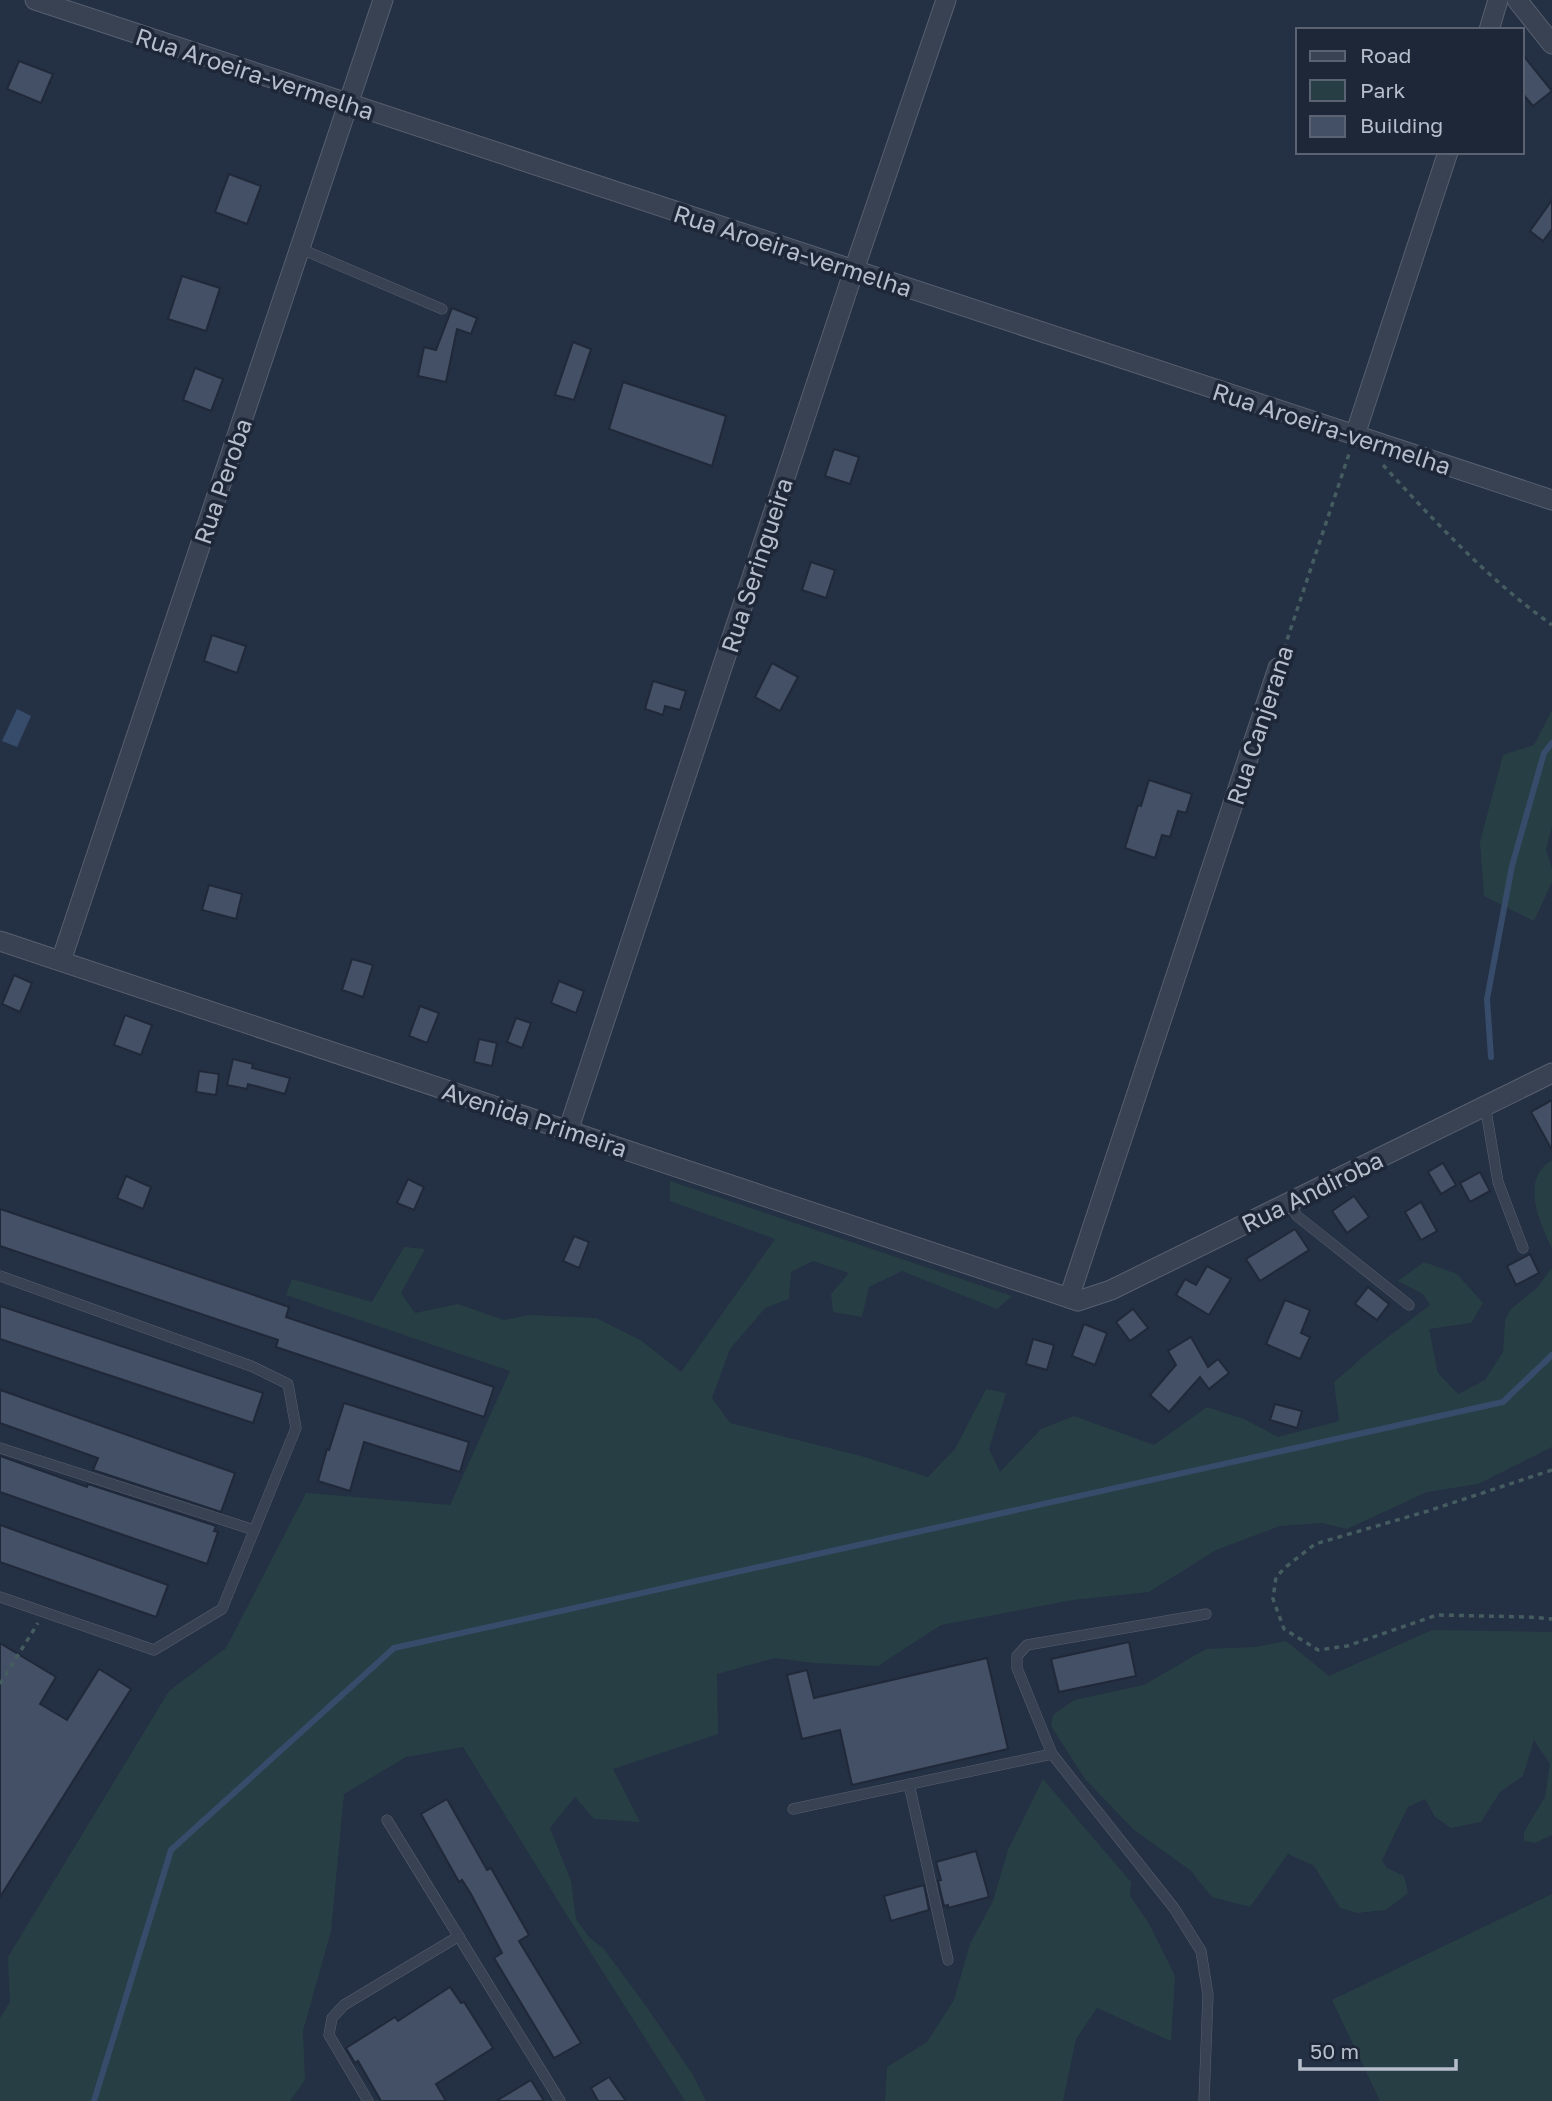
<svg xmlns="http://www.w3.org/2000/svg" width="1552" height="2101" font-family="'Golos Text',sans-serif">
<style>
.green{fill:#273f44}
.water{fill:#374b6b}
.lines{fill:none;stroke-linecap:round;stroke-linejoin:round}
.stream{stroke:#374b6b;stroke-width:6}
.building{fill:#435065;stroke:#202939;stroke-width:2}
.service-casing{stroke:#57606f;stroke-width:11}
.minor-casing{stroke:#57606f;stroke-width:21}
.path{stroke:#455c60;stroke-width:3.5;stroke-dasharray:5 5;stroke-linecap:butt}
.service{stroke:#394252;stroke-width:10}
.minor{stroke:#394252;stroke-width:19}
.labels{text-anchor:middle;dominant-baseline:central;stroke-width:7;stroke-linejoin:round;paint-order:stroke}
.street-label{font-size:24px;fill:#b6becc;stroke:#1e2737}
</style>
<rect width="100%" height="100%" fill="#243043"/>
<g class="green">
<path d="M1552,710V826L1546,850L1552,869V882L1534,921L1484,896L1480,842L1503,755L1534,745Z"/>
<path d="M1552,1160V1249C1540,1222 1519,1180 1552,1160Z"/>
<path d="M670,1181L1012,1296L997,1309L902,1271L869,1287L862,1317L833,1312L831,1294L849,1273L813,1261L791,1272L789,1299L765,1308L730,1349L712,1398L730,1423L861,1456L928,1477L955,1449L986,1389L1006,1393L989,1449L1000,1472L1041,1429L1074,1416L1154,1445L1207,1407L1244,1419L1278,1437L1339,1421L1334,1382L1371,1350L1430,1305L1423,1294L1398,1281L1424,1262L1457,1274L1483,1303L1471,1323L1429,1329L1438,1373L1458,1394L1485,1380L1503,1352L1505,1320L1511,1309L1537,1288L1552,1268V1447L1478,1484L1427,1492L1347,1529L1322,1523L1280,1526L1216,1550L1149,1592L1073,1600L941,1625L878,1666L814,1663L775,1658L717,1674L718,1734L613,1769L640,1822L594,1819L575,1797L550,1828L571,1881L576,1919L589,1937L604,1949L646,2006L693,2075L706,2101H685L568,1917L463,1747L406,1757L344,1794L331,1931L303,2031L305,2080L290,2101H0V2018L10,2002L8,1957L169,1691L226,1648L306,1493L450,1505L510,1371L286,1295L292,1279L372,1302L404,1247L425,1249L401,1293L415,1313L458,1304L504,1320L529,1315L596,1318L642,1341L681,1372L775,1239L670,1201Z"/>
<path d="M1432,1630L1552,1632V1835L1535,1843L1524,1841V1832L1545,1797L1550,1764L1534,1740L1523,1776L1500,1792L1481,1822L1451,1828L1435,1817L1425,1799L1408,1807L1382,1860L1387,1868L1404,1876L1408,1893L1386,1910L1357,1913L1340,1908L1314,1866L1288,1854L1250,1907L1212,1897L1190,1870L1134,1830L1085,1779L1051,1726L1053,1715L1074,1700L1144,1685L1206,1649L1256,1647L1286,1641L1329,1676Z"/>
<path d="M1043,1779L1131,1882L1130,1896L1148,1922L1175,1976L1171,2041L1097,2008L1076,2039L1063,2101H885L887,2067L927,2042L954,2000L970,1944L993,1901L1008,1850Z"/>
<path d="M1552,1894V2101H1380L1332,2000Z"/>
</g>
<path class="water" d="M17,709L31,716L17,747L2,741Z"/>
<g class="lines">
<g class="stream">
<path d="M1491,1057L1487,999L1512,866L1544,753L1552,743"/>
<path d="M94,2101L171,1850L394,1648L1503,1402L1552,1355"/>
</g>
</g>
<g class="building">
<path d="M1522,54L1552,91L1533,106L1522,93Z"/>
<path d="M19,61L53,74L41,103L7,89Z"/>
<path d="M229,174L261,186L247,224L215,212Z"/>
<path d="M1552,200V229L1543,241L1530,231Z"/>
<path d="M182,276L220,288L206,331L168,319Z"/>
<path d="M452,308L477,318L471,334L457,329L446,382L418,376L424,347L436,350Z"/>
<path d="M573,342L591,349L574,400L555,395Z"/>
<path d="M195,368L223,379L211,411L183,400Z"/>
<path d="M623,382L726,416L712,466L609,429Z"/>
<path d="M834,449L859,457L850,484L825,476Z"/>
<path d="M811,562L835,570L826,598L802,590Z"/>
<path d="M212,635L246,646L237,673L204,661Z"/>
<path d="M772,663L798,677L780,711L755,697Z"/>
<path d="M653,681L686,691L680,710L665,706L663,715L645,709Z"/>
<path d="M1149,780L1192,794L1186,813L1178,811L1170,837L1162,835L1155,858L1125,848L1138,805L1141,806Z"/>
<path d="M209,885L242,894L236,919L202,910Z"/>
<path d="M352,959L373,965L363,997L342,990Z"/>
<path d="M14,975L32,983L20,1012L2,1004Z"/>
<path d="M559,981L584,991L576,1013L551,1003Z"/>
<path d="M420,1006L439,1013L427,1043L409,1036Z"/>
<path d="M125,1015L152,1025L141,1055L114,1045Z"/>
<path d="M516,1018L531,1023L522,1048L507,1042Z"/>
<path d="M479,1039L497,1043L492,1066L474,1062Z"/>
<path d="M233,1059L253,1064L252,1068L290,1078L285,1094L248,1084L247,1089L227,1085Z"/>
<path d="M199,1071L219,1074L216,1095L196,1092Z"/>
<path d="M1552,1100V1150L1531,1112Z"/>
<path d="M1443,1163L1456,1185L1441,1194L1428,1172Z"/>
<path d="M1480,1172L1490,1191L1470,1202L1460,1183Z"/>
<path d="M126,1176L151,1187L143,1209L117,1198Z"/>
<path d="M408,1179L424,1187L414,1210L397,1203Z"/>
<path d="M1354,1196L1369,1217L1347,1233L1332,1211Z"/>
<path d="M1421,1202L1437,1231L1421,1240L1405,1212Z"/>
<path d="M0,1209L289,1307L286,1317L494,1387L484,1417L276,1347L278,1340L0,1246Z"/>
<path d="M1295,1229L1309,1250L1260,1281L1246,1259Z"/>
<path d="M574,1236L589,1242L579,1268L563,1261Z"/>
<path d="M1530,1254L1539,1273L1516,1285L1507,1266Z"/>
<path d="M1207,1266L1231,1279L1209,1315L1176,1295L1185,1279L1196,1285Z"/>
<path d="M1368,1287L1389,1304L1377,1320L1355,1304Z"/>
<path d="M1285,1300L1310,1310L1301,1333L1310,1337L1300,1359L1266,1344Z"/>
<path d="M0,1306L263,1393L253,1423L0,1339Z"/>
<path d="M1133,1309L1148,1328L1130,1341L1116,1322Z"/>
<path d="M1084,1324L1107,1333L1095,1365L1072,1356Z"/>
<path d="M1191,1337L1208,1367L1218,1359L1229,1373L1209,1389L1200,1377L1169,1412L1150,1395L1176,1365L1168,1351Z"/>
<path d="M1033,1339L1054,1345L1047,1370L1026,1364Z"/>
<path d="M0,1390L235,1473L221,1512L93,1470L98,1458L0,1423Z"/>
<path d="M344,1403L469,1442L460,1472L364,1442L350,1491L318,1481L327,1449L329,1450Z"/>
<path d="M1275,1404L1302,1411L1297,1428L1270,1420Z"/>
<path d="M0,1456L87,1487L88,1484L216,1526L214,1531L218,1532L207,1564L0,1492Z"/>
<path d="M0,1525L168,1585L156,1617L0,1562Z"/>
<path d="M1129,1642L1136,1676L1059,1692L1051,1659Z"/>
<path d="M0,1643L56,1677L40,1704L67,1720L99,1669L131,1689L0,1897Z"/>
<path d="M987,1658L1008,1749L852,1785L840,1730L802,1739L787,1675L807,1670L814,1698Z"/>
<path d="M447,1799L487,1870L491,1868L529,1935L519,1941L581,2043L554,2058L494,1958L502,1953L471,1894L462,1880L459,1882L421,1814Z"/>
<path d="M976,1851L989,1897L948,1908V1905L944,1906L938,1881L941,1880L936,1862Z"/>
<path d="M924,1885L929,1910L891,1921L884,1896Z"/>
<path d="M450,1987L461,2003L464,2002L493,2048L436,2084L446,2101H381L358,2061L355,2063L346,2048L395,2017L398,2021Z"/>
<path d="M609,2077L626,2101H598L591,2088Z"/>
<path d="M531,2080L544,2101H496Z"/>
</g>
<g class="lines">
<defs>
<g id="service">
<path d="M301,249L442,309"/>
<path d="M1485,1105L1498,1182L1523,1248"/>
<path d="M1289,1202L1297,1216L1409,1305"/>
<path d="M0,1276L251,1366L288,1384L296,1428L222,1609L154,1650L0,1597"/>
<path d="M0,1448L254,1530"/>
<path d="M909,1784L948,1960"/>
<path d="M793,1809L1052,1754"/>
<path d="M387,1820L560,2101"/>
<path d="M368,2101L329,2035L332,2018L344,2005L459,1936"/>
<path d="M1204,2101L1208,1995L1201,1951L1174,1908L1052,1754L1017,1668V1656L1027,1645L1206,1614"/>
</g>
<g id="minor">
<path d="M35,0L1552,500"/>
<path d="M1517,0L1552,44"/>
<path d="M1489,30L1498,0"/>
<path d="M1355,435L1448,152"/>
<path d="M0,941L1078,1301L1111,1290L1552,1073"/>
<path d="M61,961L383,0"/>
<path d="M568,1131L854,270L946,0"/>
<path d="M1069,1298L1278,668"/>
</g>
</defs>
<use href="#service" class="service-casing"/>
<use href="#minor" class="minor-casing"/>
<g class="path">
<path d="M1383,465C1435,522 1489,580 1552,625"/>
<path d="M1284,649L1349,454"/>
<path d="M1552,1470L1428,1511L1315,1544L1287,1566L1276,1577L1273,1599L1284,1629L1318,1650L1347,1646L1437,1615L1529,1617L1552,1619"/>
<path d="M0,1684L38,1623"/>
</g>
<use href="#service" class="service"/>
<use href="#minor" class="minor"/>
</g>
<g class="labels">
<g class="street-label">
<text transform="translate(255 73) rotate(18)">Rua Aroeira-vermelha</text>
<text transform="translate(793 250) rotate(18)">Rua Aroeira-vermelha</text>
<text transform="translate(1332 428) rotate(18)">Rua Aroeira-vermelha</text>
<text transform="translate(222 481) rotate(-71)">Rua Peroba</text>
<text transform="translate(756 565) rotate(-72)">Rua Seringueira</text>
<text transform="translate(1259 725) rotate(-72)">Rua Canjerana</text>
<text transform="translate(535 1119) rotate(18)">Avenida Primeira</text>
<text transform="translate(1312 1191) rotate(-26)">Rua Andiroba</text>
</g>
</g>
<rect x="1296" y="28" width="228" height="126" fill="#1e2737" stroke="#5b6373" stroke-width="2"/>
<rect x="1310" y="51" width="35" height="10" fill="#394252" stroke="#5b6373" stroke-width="2"/>
<text x="1360" y="63" font-size="21" fill="#b6becc">Road</text>
<rect x="1310" y="80" width="35" height="21" fill="#273f44" stroke="#5b6373" stroke-width="2"/>
<text x="1360" y="98" font-size="21" fill="#b6becc">Park</text>
<rect x="1310" y="116" width="35" height="21" fill="#435065" stroke="#5b6373" stroke-width="2"/>
<text x="1360" y="133" font-size="21" fill="#b6becc">Building</text>
<path d="M1300 2059v10h156v-10" fill="none" stroke="#b6becc" stroke-width="3.5"/>
<text x="1310" y="2059" font-size="21" fill="#b6becc" stroke="#1e2737" stroke-width="5" paint-order="stroke">50 m</text>
</svg>
